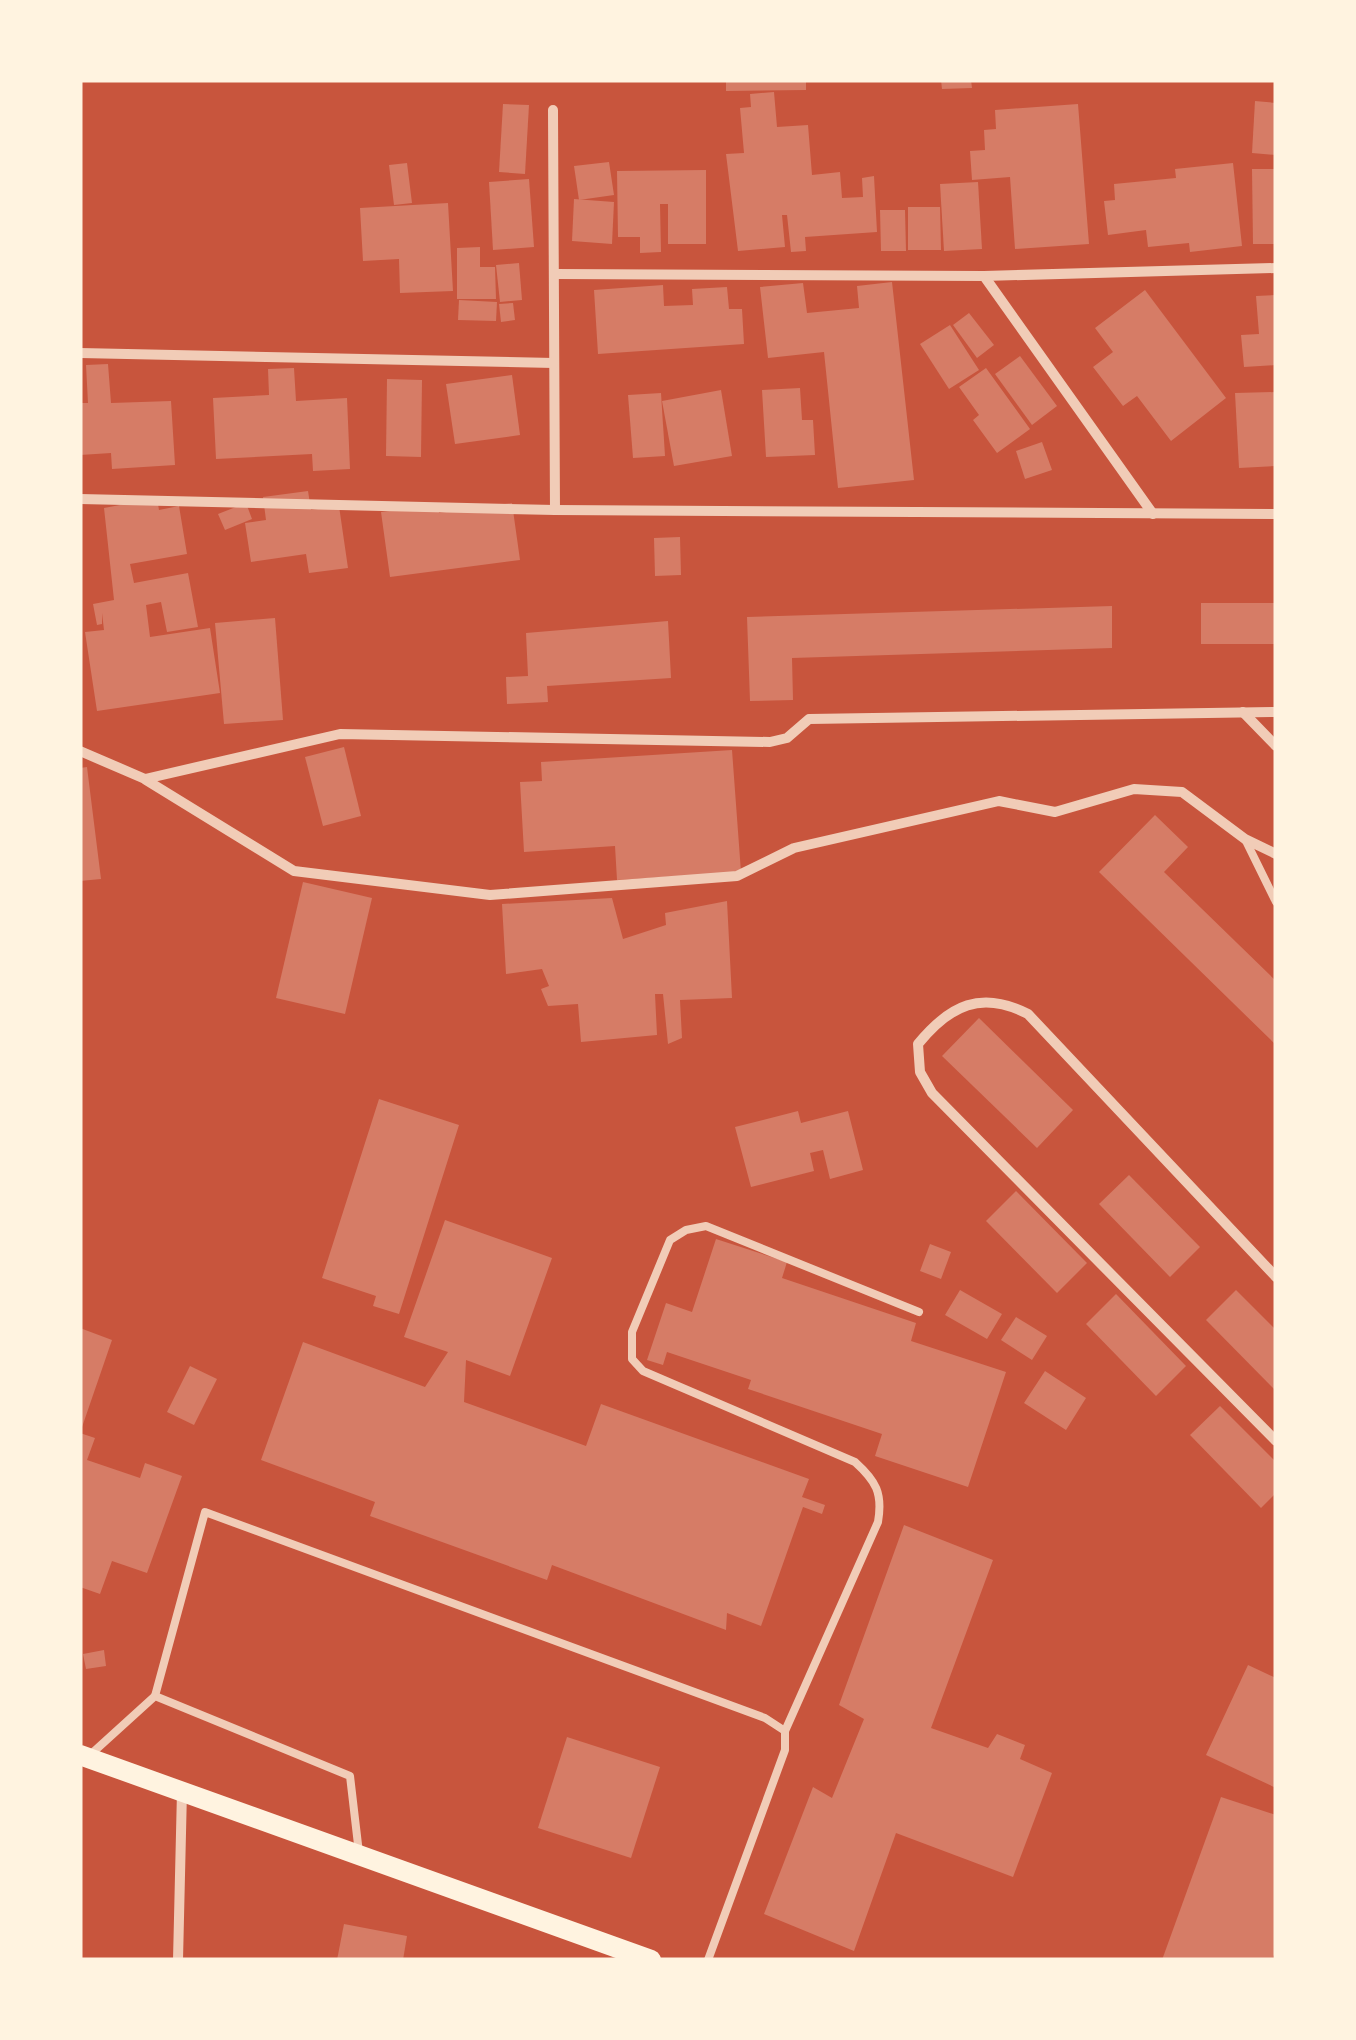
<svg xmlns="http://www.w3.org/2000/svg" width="1356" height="2040" font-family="Signika,sans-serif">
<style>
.building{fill:#d67c66}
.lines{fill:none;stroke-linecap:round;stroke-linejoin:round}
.service{stroke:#f1ccb7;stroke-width:8}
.minor{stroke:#f1ccb7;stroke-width:10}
.secondary{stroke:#fff3e0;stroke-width:20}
</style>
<rect width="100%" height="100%" fill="#c8553d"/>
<g class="building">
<path d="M726,80H806V90L726,91Z"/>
<path d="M941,80H971L972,88L942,89Z"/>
<path d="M774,92L777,127L808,125L812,175L840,172L842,198L863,197L862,178L874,176L877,232L805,237L806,251L791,252L787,215H782L785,247L738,251L726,154L744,153L740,108L751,107L750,94Z"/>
<path d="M1255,101L1276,103V155L1252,153Z"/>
<path d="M503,104L529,105L525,174L499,172Z"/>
<path d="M1078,104L1089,244L1015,249L1010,177L972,180L970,151L985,150L984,130L996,129L995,110Z"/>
<path d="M609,162L614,195L579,200L574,166Z"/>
<path d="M407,163L412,203L394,205L389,165Z"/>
<path d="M1233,163L1242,246L1190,252L1189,243L1148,247L1146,230L1108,235L1104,201L1115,200L1114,184L1176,178L1175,169Z"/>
<path d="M1252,169H1276V244H1253Z"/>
<path d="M706,170V244H668V204H660L661,252L640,253V237H618L617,171Z"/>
<path d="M529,179L534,247L493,250L489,182Z"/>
<path d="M978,182L982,249L944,251L940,184Z"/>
<path d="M574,199L614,202L612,244L572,241Z"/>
<path d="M448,203L453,291L400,293L399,259L363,261L360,208Z"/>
<path d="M908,207H940L941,250H908Z"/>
<path d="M880,210H905L906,251H881Z"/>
<path d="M480,247V267H495L496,299H457V248Z"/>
<path d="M519,263L522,300L500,302L496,265Z"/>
<path d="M892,282L914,480L838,488L824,352L768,358L760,287L803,283L807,313L859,308L857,286Z"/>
<path d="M663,285L664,306L693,305L692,289L727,287L729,309H742L744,344L598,354L594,290Z"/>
<path d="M1145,290L1226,398L1171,441L1137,396L1123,406L1093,367L1113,352L1095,328Z"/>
<path d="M1276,295V365L1244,367L1241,335L1259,334L1256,296Z"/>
<path d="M459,300L497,302L496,321L458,320Z"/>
<path d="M513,303L515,320L501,322L499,304Z"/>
<path d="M969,313L994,345L977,358L953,325Z"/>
<path d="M950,325L979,370L949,389L920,344Z"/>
<path d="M1020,356L1057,406L1032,425L995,374Z"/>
<path d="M108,364L111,403L171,401L175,465L112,469L111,453L80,455V403H88L86,365Z"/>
<path d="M294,368L296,401L347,398L350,469L313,471L312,454L216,459L213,398L269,395L268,369Z"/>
<path d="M986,368L1030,429L997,453L973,420L979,415L959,387Z"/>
<path d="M512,375L520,435L455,444L446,384Z"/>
<path d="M387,379L422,380L421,457L386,456Z"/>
<path d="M800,388L802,420H813L815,455L766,457L762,390Z"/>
<path d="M721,390L732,456L674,466L662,401Z"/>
<path d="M1276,392V466L1239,468L1235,393Z"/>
<path d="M661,393L665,456L633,458L628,395Z"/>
<path d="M1042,442L1052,470L1025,479L1016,451Z"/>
<path d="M308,491L311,510L339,506L348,568L309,573L306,554L251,562L245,523L266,520L263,497Z"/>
<path d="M157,498L159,510L179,506L187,554L130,564L134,583L188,573L198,627L167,632L161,602L146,605L150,637L210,628L220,693L97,711L85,632L104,630L102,613V624L97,625L93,604L114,600L104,508Z"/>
<path d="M246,503L252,519L225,530L218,514Z"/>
<path d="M512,503L520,560L390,577L381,512L438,505L439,513Z"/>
<path d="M680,537L681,575L655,576L654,538Z"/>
<rect x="1201" y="603" width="75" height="41"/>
<path d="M1112,606V648L792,658L793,700L750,701L747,617Z"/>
<path d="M275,618L283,720L224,724L215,623Z"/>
<path d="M668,621L671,678L547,686L548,702L507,704L506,677L528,676L526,633Z"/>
<path d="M344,747L361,816L323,826L305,757Z"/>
<path d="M732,750L741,872L617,880L615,846L524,852L520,782L542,781L541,762Z"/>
<path d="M87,767L101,879L80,881V768Z"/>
<path d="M1155,815L1188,847L1164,872L1276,981V1045L1099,872Z"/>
<path d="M303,882L372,898L345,1014L276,998Z"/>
<path d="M612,898L623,939L666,925L665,913L727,901L732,998L680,1000L682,1038L668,1044L663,994H655L657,1035L581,1042L578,1004L548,1006L541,989L549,986L542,969L506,974L502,904Z"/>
<path d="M979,1018L1073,1110L1037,1148L942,1056Z"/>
<path d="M379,1099L459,1125L399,1314L373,1306L376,1296L322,1278Z"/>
<path d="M798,1111L801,1123L848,1111L863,1170L830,1179L823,1150L810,1153L814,1171L751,1187L735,1127Z"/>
<path d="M1129,1175L1200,1247L1170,1277L1099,1204Z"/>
<path d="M1016,1191L1087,1263L1057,1293L986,1221Z"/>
<path d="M445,1220L552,1258L510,1376L466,1360L464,1402L586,1446L601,1404L809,1479L802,1497L825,1505L822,1514L803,1507L761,1626L727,1613L726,1630L552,1565L547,1580L370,1516L375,1502L261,1460L303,1342L425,1387L448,1352L404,1337Z"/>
<path d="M716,1239L787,1262L782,1278L916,1323L911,1341L1006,1372L968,1487L875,1456L882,1434L748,1389L751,1380L667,1352L663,1365L647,1360L666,1303L692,1312Z"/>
<path d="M930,1244L951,1252L941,1279L920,1271Z"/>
<path d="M960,1290L1002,1314L987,1339L945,1315Z"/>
<path d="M1236,1290L1276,1330V1391L1206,1320Z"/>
<path d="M1116,1294L1186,1366L1156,1396L1086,1324Z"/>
<path d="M1016,1317L1047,1336L1032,1360L1001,1340Z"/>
<path d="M80,1328L112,1340L81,1430H80Z"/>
<path d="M190,1366L217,1379L194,1425L167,1412Z"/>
<path d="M1045,1371L1086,1398L1066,1430L1024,1403Z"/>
<path d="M1220,1406L1276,1462V1493L1261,1508L1190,1435Z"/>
<path d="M80,1433L95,1438L87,1460L140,1478L145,1463L182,1476L147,1573L112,1561L100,1594L80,1587Z"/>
<path d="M904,1525L993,1560L931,1728L988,1748L997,1734L1025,1745L1020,1759L1052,1773L1013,1877L896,1833L854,1951L764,1914L813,1787L832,1798L864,1719L839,1705Z"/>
<path d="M104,1650L106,1666L86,1669L83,1654Z"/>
<path d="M1248,1665L1276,1678V1788L1206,1755Z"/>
<path d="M567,1737L660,1767L631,1858L538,1828Z"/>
<path d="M1221,1797L1276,1815V1949L1272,1960H1162Z"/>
<path d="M344,1924L407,1936L403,1960H337Z"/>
</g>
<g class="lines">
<g class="service">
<path d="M1245,839L1276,902"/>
<path d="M155,1696L205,1512L765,1718L785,1731V1750L708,1960"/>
<path d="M785,1731L878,1522C883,1493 876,1481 855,1462L643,1371L632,1359V1332L670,1240L686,1230L706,1226L919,1312"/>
<path d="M90,1755L155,1696L350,1776L359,1853"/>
</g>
<g class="minor">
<path d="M553,110L555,510"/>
<path d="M555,274L984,276L1276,268"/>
<path d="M984,276L1153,514"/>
<path d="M80,353L554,363"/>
<path d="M80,499L555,510L1276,514"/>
<path d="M1243,712L1276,746"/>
<path d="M80,751L145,779L340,734L770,742L787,738L809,719L1276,712"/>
<path d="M146,780L294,871L490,895L737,876L794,848L999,801L1055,812L1134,789L1182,792L1245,839L1276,854"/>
<path d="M1276,1277L1028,1014C981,990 950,1005 918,1044L920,1072L932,1093L1276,1441"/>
<path d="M178,1960L182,1791"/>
</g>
<path class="secondary" d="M80,1755L651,1960"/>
</g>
<rect width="1356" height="2040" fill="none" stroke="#fff3e0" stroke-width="165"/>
</svg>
